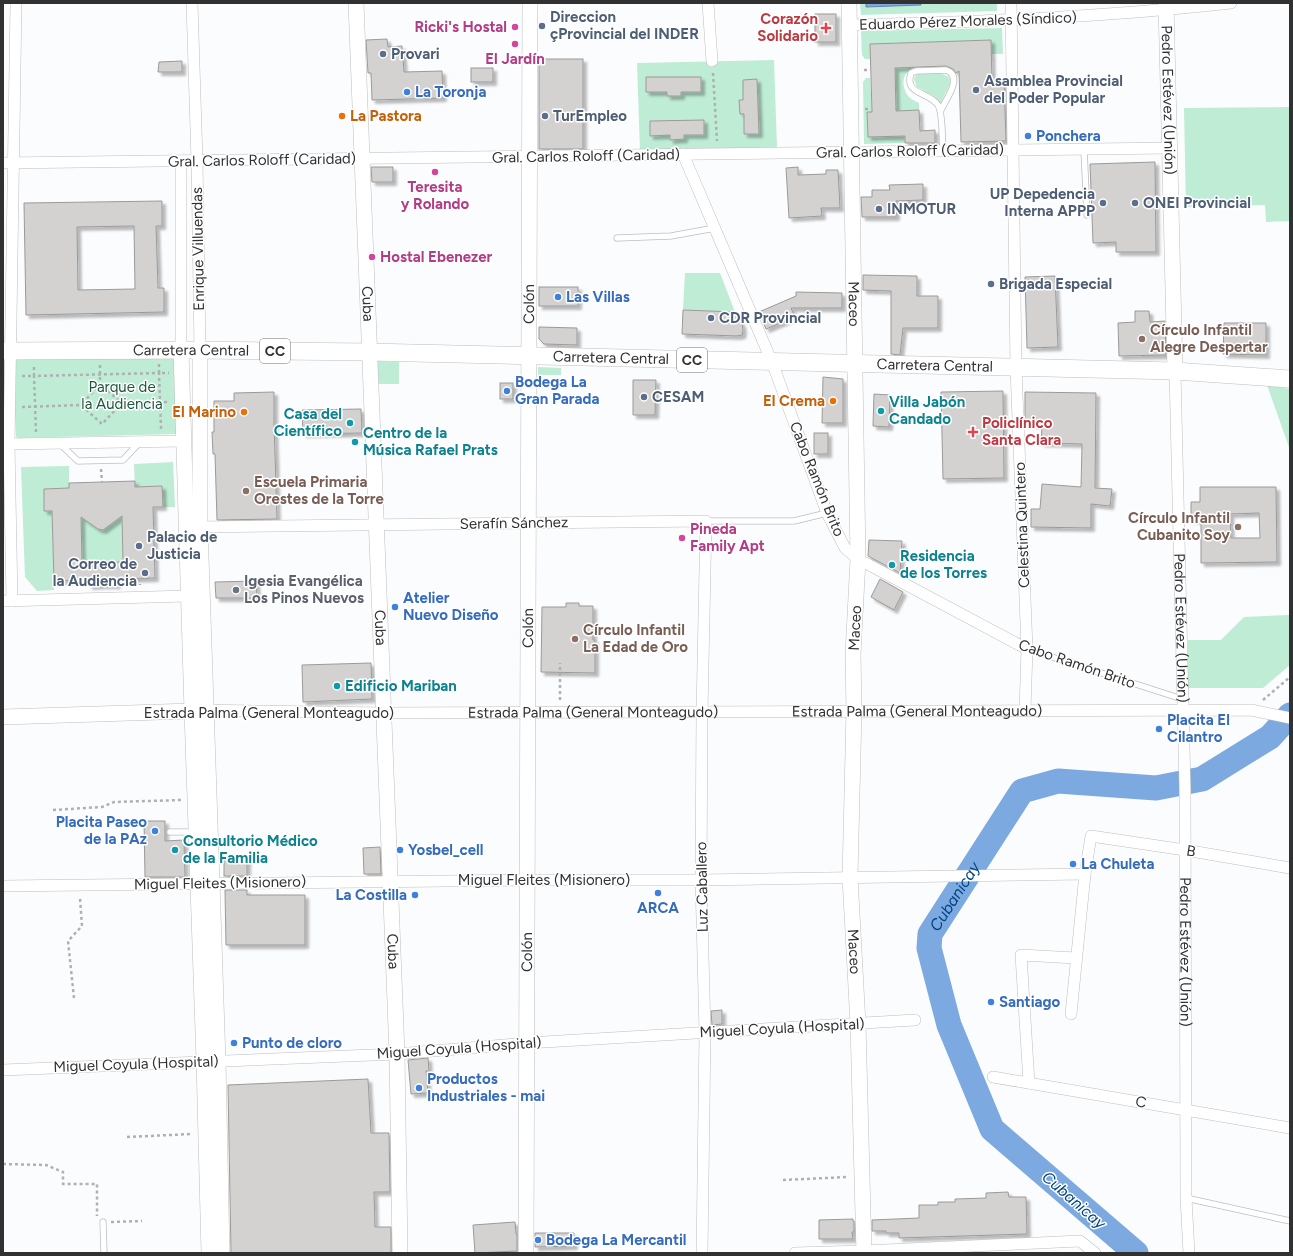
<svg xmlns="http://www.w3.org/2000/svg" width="1293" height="1256" font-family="Figtree,sans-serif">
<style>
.green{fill:#beecd4}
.water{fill:#7ca9e0;stroke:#6685ac}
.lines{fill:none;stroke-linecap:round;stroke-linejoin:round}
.river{stroke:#7ca9e0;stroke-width:25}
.building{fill:#d4d2d0;stroke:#9c9a98;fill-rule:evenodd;filter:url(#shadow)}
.lane-casing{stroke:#bdbec1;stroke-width:7}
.street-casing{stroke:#bdbec1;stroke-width:12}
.secondary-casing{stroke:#bdbec1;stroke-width:16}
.primary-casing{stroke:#bdbec1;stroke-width:18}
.path{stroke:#b0b0b2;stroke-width:2.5;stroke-dasharray:3 3;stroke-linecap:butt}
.lane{stroke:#fff;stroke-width:5.5}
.street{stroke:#fff;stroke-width:11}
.secondary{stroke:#fff;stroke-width:15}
.primary{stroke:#fff;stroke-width:17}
.service-dot{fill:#5c6f8a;stroke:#fff;stroke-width:1.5}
.hotel-dot{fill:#d1479c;stroke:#fff;stroke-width:1.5}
.health-dot{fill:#e0444e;stroke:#fff;stroke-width:1.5}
.shop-dot{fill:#3f7fe0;stroke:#fff;stroke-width:1.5}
.food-dot{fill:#e8710a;stroke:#fff;stroke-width:1.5}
.education-dot{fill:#8d6e63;stroke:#fff;stroke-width:1.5}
.culture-dot{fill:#0f9aa8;stroke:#fff;stroke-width:1.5}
.worship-dot{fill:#6b7280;stroke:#fff;stroke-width:1.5}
.labels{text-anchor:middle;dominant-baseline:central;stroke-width:3;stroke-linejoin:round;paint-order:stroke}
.shield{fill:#fff;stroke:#6f6f70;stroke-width:1}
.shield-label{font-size:14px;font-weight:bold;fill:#313132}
.service-label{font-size:15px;font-weight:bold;fill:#4e5e75;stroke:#fff;text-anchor:start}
.health-label{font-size:15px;font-weight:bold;fill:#be3a42;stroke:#fff;text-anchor:end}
.street-label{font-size:15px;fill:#313132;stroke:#fff}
.hotel-label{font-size:15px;font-weight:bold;fill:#b23c85;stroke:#fff}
.shop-label{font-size:15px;font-weight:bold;fill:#366cbe;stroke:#fff;text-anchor:start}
.food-label{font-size:15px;font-weight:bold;fill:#c56008;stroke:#fff;text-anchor:end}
.education-label{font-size:15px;font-weight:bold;fill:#785e54;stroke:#fff;text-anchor:start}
.park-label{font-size:15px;fill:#1b563d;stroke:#fff}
.culture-label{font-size:15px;font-weight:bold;fill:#0d838f;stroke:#fff;text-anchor:start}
.worship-label{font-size:15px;font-weight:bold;fill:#5b616d;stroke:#fff;text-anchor:start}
.water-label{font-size:16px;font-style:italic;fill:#004485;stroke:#fff}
</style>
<defs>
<filter id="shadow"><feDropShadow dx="3.5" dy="3.5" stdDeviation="1" flood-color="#0004"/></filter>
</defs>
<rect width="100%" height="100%" fill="#fbfcfe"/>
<g class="green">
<path d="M860,3H997V11L861,15Z"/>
<path d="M1002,28L1003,54H991V40L870,44V59H865L862,55L861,31Z"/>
<path d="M774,60L777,148L640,151L637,63Z"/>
<path d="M911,67L912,69C900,74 902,90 910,98C912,100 916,101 919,103V110L896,111L895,68Z"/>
<path d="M940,73L949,77L951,82L940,104L934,96L917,87L914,79L915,76L918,74Z"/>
<path d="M866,78H870L872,112H867L868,136H905V143L864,144L863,82Z"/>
<path d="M1290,107V221L1266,222L1265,205L1186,207L1184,108Z"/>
<path d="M685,273H720L735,312L683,310Z"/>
<path d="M175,355L176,434L18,438L16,437L13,362L14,360Z"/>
<path d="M376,361L399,362V384H376Z"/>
<path d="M538,367L561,368V375H538Z"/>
<path d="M1267,385L1290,389V450Z"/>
<path d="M173,462L175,507H163L162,486L135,487L134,464Z"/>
<path d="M69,466V488L44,489V511H52L54,590L37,591L25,577L21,467Z"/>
<path d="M122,516L123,562L82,563L81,517L98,529L103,530Z"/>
<path d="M1290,615V665L1263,688H1188V640H1221L1244,617Z"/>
</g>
<path class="water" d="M866,3H921V5L866,7Z"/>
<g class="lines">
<path class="river" id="s1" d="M1136,1253L992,1129L949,1025L929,948L930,934L1022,791L1058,781L1156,788L1202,779L1270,737L1290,715"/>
</g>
<g class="building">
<rect x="815" y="14" width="21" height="28"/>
<path d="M387,39L388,47L402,46L404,72L442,71L443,98L372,100L371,73H368L366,40Z"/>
<path d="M991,40L992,80H1004L1006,141L961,142L959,71L956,73L953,69L946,66L895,68L896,111L919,110L920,131L935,130V143H905V136L868,137L867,112H872L870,44Z"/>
<rect x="539" y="59" width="44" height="90"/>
<path d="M182,61V72H158L159,62Z"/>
<rect x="471" y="68" width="22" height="14"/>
<path d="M646,77H701V92H681V96H667V92H646Z"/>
<path d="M757,79L759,134H744V114H740L739,100H743V80Z"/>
<path d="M704,120V135H684V139L670,140V135L650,136V121Z"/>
<path d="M1155,162L1156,252H1116V242L1093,243L1090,164Z"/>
<path d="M371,167H393V182H372Z"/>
<path d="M798,167V175L826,174V170H838L840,208H821L822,216L789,218L786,168Z"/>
<path d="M923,184V200L896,201V217H862L861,197H872V190H890L889,185Z"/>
<path d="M162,201V226H156L158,288H164V312L26,315L24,203ZM134,226L135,289L78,290L77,227Z"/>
<path d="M863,275L917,276V296H938V328H903L900,355L891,354V291L863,290Z"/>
<path d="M1055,276L1058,347L1027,348L1025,277Z"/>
<rect x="539" y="287" width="39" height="19"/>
<path d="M796,292L842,293V308H791L795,317L766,329L759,312L796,296Z"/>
<path d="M683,310L735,312L742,324L743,330L742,335L737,336L682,334Z"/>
<path d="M1135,311H1149L1150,322L1165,321L1166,355L1119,356L1118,323L1135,322Z"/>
<path d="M1224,323H1266V355L1223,354Z"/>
<path d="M539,327L577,328V345L544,344L539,339Z"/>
<path d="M823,377L843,379V423H822Z"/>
<path d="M633,380H656L655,415H633Z"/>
<rect x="500" y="383" width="13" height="16"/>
<path d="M1003,391L1004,478L943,479L941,392Z"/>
<path d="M274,392V423L277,519L217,520L215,454H213L212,432H214V401H234V393Z"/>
<path d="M1025,392L1096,393L1095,488L1112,489L1110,506L1091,504V528L1031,527V509H1040L1042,484L1081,487L1082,444L1041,443L1042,425L1025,424Z"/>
<path d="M874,394L890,395L889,427L873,426Z"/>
<path d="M361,409L362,433L303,434L302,410Z"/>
<rect x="814" y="433" width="14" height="21"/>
<path d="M135,481V487L162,486L163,507H153L155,578L117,579V585H102L89,586V580L54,581L52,511H44V489L69,488V483ZM122,516L123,562L82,563L81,517L98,529L103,530Z"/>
<path d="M1200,487H1276L1277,562L1201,563V520H1191V502H1200ZM1259,513L1260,538H1231L1230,514Z"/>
<path d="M869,540L902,541L900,573L868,556Z"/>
<path d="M880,579L903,592L894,610L871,597Z"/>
<path d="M256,581L257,598H216L215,582Z"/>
<path d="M566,603H579V606H593V640H595V673L541,672L542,607H566Z"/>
<path d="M371,663L372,699L303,702L302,665Z"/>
<path d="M144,821H165V841L184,840L185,877H145Z"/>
<path d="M380,847L381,874H364L363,848Z"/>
<rect x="224" y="857" width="23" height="19"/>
<path d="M225,890H247V895H305V945H226Z"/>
<path d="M722,1010V1024L712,1025L711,1011Z"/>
<path d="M428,1058L429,1071H426L428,1093L411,1094L408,1060Z"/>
<path d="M368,1079L371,1133H389L390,1192H374L375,1227H391V1253H231L228,1085Z"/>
<path d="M1008,1192L1009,1197H1026L1027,1234L899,1238V1233H886V1231H872V1220L919,1218V1205H938V1202H955V1199L986,1198V1193Z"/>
<path d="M853,1219V1221H854V1232H852L853,1239H819V1220Z"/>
<path d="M515,1222L516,1234H517V1251L475,1253L473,1225Z"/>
<path d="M535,1233H574V1246L535,1247Z"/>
</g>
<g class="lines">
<defs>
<g id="lane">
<path d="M941,110C946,99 964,76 946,70L916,71L911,73C904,95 928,91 938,105C943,113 942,140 943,151"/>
<path d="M1084,149L1087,215"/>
<path d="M617,238L671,236L715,228"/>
<path d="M59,443L78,461L123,460L140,442"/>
<path d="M706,521H794L827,513"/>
<path d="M1027,649L1182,699"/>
<path d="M170,832H196"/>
<path d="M1186,1198L1290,1221"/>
<path d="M103,1222L104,1253"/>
</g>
<g id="street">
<path d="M192,3L197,161L200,350"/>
<path d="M708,3L712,61"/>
<path d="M1011,3L1016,368L1027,649L1025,710"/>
<path d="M849,25C977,22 1104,17 1231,3"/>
<path d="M683,154L772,362L827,513L845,548L858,559L1027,649"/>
<path d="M181,161V350"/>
<path d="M3,163L1169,148"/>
<path id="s2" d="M1175,371L1185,789L1186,1198L1189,1253"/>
<path d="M9,444L183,441"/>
<path d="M200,527L706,521L702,712L701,880L705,1032L702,1253"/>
<path d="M3,601L188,596"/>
<path d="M12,601L9,444L16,3"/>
<path id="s3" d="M200,710L384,713L1251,710L1290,718"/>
<path d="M3,886L528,880H701L1085,874"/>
<path d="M1071,1014L1085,874L1091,836L1185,850L1290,868"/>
<path d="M3,1070L397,1054L527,1043L915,1020"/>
<path d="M993,1077L1290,1128"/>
<path d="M1029,1083L1021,955L1076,958"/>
<path d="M795,1253L864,1251L1080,1241L1095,1253"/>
</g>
<g id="secondary">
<path id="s4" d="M356,3L397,1054L400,1253"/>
<path id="s5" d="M849,3L858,559L853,654L854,711L850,877L858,1024L864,1253"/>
<path id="s6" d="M1166,3L1175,371"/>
<path d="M181,350L192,711L204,1061L209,1253"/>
<path d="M200,350V527L218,1061L222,1253"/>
<path d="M3,717L192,711"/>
<path id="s7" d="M526,1253L530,3"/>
</g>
<g id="primary">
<path id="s8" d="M3,351L200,350L369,352L1175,371L1290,379"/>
</g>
</defs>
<use href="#lane" class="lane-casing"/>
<use href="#street" class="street-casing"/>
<use href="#secondary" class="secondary-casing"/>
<use href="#primary" class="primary-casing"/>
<g class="path">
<path d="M864,70H870"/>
<path d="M713,73L717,141"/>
<path d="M865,109H871"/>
<path d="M159,364V373H169"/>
<path d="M100,365V384"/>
<path d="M22,376H34V365"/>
<path d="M122,403L170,402"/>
<path d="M22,407L81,405L102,424L122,403L100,384L81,405"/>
<path d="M36,432L34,376L159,373L161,429"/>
<path d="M101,469L102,482"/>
<path d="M140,578V585"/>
<path d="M560,700V663"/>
<path d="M1263,700L1290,677"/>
<path d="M53,810L102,807L114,802L182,800"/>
<path d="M74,998L68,941L82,926L80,898"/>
<path d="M127,1137L192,1134"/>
<path d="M3,1164L46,1165L63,1172V1184H97V1216"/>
<path d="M783,1180L848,1177"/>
<path d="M111,1222L142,1221"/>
</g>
<use href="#lane" class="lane"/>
<use href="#street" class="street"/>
<use href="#secondary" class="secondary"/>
<use href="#primary" class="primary"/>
</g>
<g class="service-dot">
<circle cx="542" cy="26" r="4"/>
<circle cx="383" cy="54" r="4"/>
<circle cx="976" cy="90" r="4"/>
<circle cx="545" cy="116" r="4"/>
<circle cx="1103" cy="203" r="4"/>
<circle cx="1135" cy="203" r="4"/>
<circle cx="879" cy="209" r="4"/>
<circle cx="991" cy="284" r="4"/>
<circle cx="711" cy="318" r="4"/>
<circle cx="644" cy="397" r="4"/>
<circle cx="139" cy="546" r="4"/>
<circle cx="145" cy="573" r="4"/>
</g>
<g class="hotel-dot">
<circle cx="515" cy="27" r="4"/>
<circle cx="515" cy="44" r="4"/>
<circle cx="435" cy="172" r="4"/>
<circle cx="372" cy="257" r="4"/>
<circle cx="682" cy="538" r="4"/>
</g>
<g class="health-dot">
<path d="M824 22h4v4h4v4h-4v4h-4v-4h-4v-4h4z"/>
<path d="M971 426h4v4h4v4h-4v4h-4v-4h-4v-4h4z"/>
</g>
<g class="shop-dot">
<circle cx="407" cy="92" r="4"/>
<circle cx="1028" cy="136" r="4"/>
<circle cx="558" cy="297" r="4"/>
<circle cx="507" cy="391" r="4"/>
<circle cx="395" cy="607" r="4"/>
<circle cx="1159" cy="729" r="4"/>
<circle cx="155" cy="831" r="4"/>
<circle cx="400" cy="850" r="4"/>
<circle cx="1073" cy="864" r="4"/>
<circle cx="658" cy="893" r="4"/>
<circle cx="415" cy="895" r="4"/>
<circle cx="991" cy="1002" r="4"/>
<circle cx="234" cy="1043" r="4"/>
<circle cx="419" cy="1088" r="4"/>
<circle cx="538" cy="1240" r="4"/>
</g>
<g class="food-dot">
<circle cx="342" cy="116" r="4"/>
<circle cx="833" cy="401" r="4"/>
<circle cx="244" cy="412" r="4"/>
</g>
<g class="education-dot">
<circle cx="1142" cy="339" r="4"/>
<circle cx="246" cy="491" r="4"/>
<circle cx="1238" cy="527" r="4"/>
<circle cx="575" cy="639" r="4"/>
</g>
<g class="culture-dot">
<circle cx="881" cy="411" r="4"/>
<circle cx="350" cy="423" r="4"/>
<circle cx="355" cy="442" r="4"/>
<circle cx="892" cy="565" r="4"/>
<circle cx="337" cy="686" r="4"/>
<circle cx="175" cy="850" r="4"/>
</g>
<circle class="worship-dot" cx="236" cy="590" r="4"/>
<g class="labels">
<g class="shield">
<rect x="260" y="339" width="30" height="24" rx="3"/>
<rect x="677" y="348" width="30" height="24" rx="3"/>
</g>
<g class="shield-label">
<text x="275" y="351">CC</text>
<text x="692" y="360">CC</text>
</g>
<g class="service-label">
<text x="550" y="17">Direccion<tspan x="550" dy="17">çProvincial del INDER</tspan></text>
<text x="391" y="54">Provari</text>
<text x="984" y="81">Asamblea Provincial<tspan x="984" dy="17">del Poder Popular</tspan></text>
<text x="553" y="116">TurEmpleo</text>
<text x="1095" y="194" text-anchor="end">UP Depedencia<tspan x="1095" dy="17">Interna APPP</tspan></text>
<text x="1143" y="203">ONEI Provincial</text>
<text x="887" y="209">INMOTUR</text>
<text x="999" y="284">Brigada Especial</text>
<text x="719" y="318">CDR Provincial</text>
<text x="652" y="397">CESAM</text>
<text x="147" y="537">Palacio de<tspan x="147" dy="17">Justicia</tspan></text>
<text x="137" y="564" text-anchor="end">Correo de<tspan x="137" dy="17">la Audiencia</tspan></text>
</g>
<g class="health-label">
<text x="818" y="19">Corazón<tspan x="818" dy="17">Solidario</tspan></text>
<text x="982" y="423" text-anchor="start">Policlínico<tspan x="982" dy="17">Santa Clara</tspan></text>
</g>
<g class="street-label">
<text transform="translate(968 21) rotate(-2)">Eduardo Pérez Morales (Síndico)</text>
<text stroke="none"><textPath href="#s6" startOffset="97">Pedro Estévez (Unión)</textPath></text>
<text transform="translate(910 151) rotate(-1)">Gral. Carlos Roloff (Caridad)</text>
<text transform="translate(586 156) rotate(-1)">Gral. Carlos Roloff (Caridad)</text>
<text transform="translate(262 160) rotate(-1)">Gral. Carlos Roloff (Caridad)</text>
<text transform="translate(198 249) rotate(-91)">Enrique Villuendas</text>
<text stroke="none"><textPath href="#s4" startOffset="301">Cuba</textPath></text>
<text stroke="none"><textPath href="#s7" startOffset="949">Colón</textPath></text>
<text stroke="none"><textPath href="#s5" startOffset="301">Maceo</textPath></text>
<text stroke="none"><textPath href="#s8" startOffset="188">Carretera Central</textPath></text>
<text stroke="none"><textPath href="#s8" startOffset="608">Carretera Central</textPath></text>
<text stroke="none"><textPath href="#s8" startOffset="932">Carretera Central</textPath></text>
<text transform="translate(817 479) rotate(68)">Cabo Ramón Brito</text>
<text transform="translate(514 523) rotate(-1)">Serafín Sánchez</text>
<text transform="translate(1022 525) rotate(-92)">Celestina Quintero</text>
<text stroke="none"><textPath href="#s4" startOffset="625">Cuba</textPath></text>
<text stroke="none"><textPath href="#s7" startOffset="625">Colón</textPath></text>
<text transform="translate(855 628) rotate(-87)">Maceo</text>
<text stroke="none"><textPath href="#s2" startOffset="257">Pedro Estévez (Unión)</textPath></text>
<text transform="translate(1077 664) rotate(19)">Cabo Ramón Brito</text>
<text stroke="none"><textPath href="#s3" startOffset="717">Estrada Palma (General Monteagudo)</textPath></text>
<text stroke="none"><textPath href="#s3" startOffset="393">Estrada Palma (General Monteagudo)</textPath></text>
<text x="269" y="713">Estrada Palma (General Monteagudo)</text>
<text transform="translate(1191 851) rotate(9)">B</text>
<text x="544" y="880">Miguel Fleites (Misionero)</text>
<text transform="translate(220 883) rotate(-1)">Miguel Fleites (Misionero)</text>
<text transform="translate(702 887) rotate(-91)">Luz Caballero</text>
<text stroke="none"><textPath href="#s4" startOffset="949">Cuba</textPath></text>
<text stroke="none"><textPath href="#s7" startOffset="301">Colón</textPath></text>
<text stroke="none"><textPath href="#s5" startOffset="949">Maceo</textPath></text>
<text stroke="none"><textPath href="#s2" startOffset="581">Pedro Estévez (Unión)</textPath></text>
<text transform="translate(782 1028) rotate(-3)">Miguel Coyula (Hospital)</text>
<text transform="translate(459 1048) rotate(-4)">Miguel Coyula (Hospital)</text>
<text transform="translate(136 1064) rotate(-2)">Miguel Coyula (Hospital)</text>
<text transform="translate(1141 1102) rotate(10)">C</text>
</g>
<g class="hotel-label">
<text x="507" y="27" text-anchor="end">Ricki's Hostal</text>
<text x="515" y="59">El Jardín</text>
<text x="435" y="187">Teresita<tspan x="435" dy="17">y Rolando</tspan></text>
<text x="380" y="257" text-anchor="start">Hostal Ebenezer</text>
<text x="690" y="529" text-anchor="start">Pineda<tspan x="690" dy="17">Family Apt</tspan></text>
</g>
<g class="shop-label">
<text x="415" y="92">La Toronja</text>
<text x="1036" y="136">Ponchera</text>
<text x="566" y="297">Las Villas</text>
<text x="515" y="382">Bodega La<tspan x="515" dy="17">Gran Parada</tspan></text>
<text x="403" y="598">Atelier<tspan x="403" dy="17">Nuevo Diseño</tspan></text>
<text x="1167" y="720">Placita El<tspan x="1167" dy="17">Cilantro</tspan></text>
<text x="147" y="822" text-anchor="end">Placita Paseo<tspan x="147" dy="17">de la PAz</tspan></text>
<text x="408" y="850">Yosbel_cell</text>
<text x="1081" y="864">La Chuleta</text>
<text x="407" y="895" text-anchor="end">La Costilla</text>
<text x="658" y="908" text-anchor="middle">ARCA</text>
<text x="999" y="1002">Santiago</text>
<text x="242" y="1043">Punto de cloro</text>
<text x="427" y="1079">Productos<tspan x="427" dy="17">Industriales - mai</tspan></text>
<text x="546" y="1240">Bodega La Mercantil</text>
</g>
<g class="food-label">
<text x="350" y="116" text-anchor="start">La Pastora</text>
<text x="825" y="401">El Crema</text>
<text x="236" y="412">El Marino</text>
</g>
<g class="education-label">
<text x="1150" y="330">Círculo Infantil<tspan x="1150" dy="17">Alegre Despertar</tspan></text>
<text x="254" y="482">Escuela Primaria<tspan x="254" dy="17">Orestes de la Torre</tspan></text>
<text x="1230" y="518" text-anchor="end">Círculo Infantil<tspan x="1230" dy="17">Cubanito Soy</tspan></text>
<text x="583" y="630">Círculo Infantil<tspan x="583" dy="17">La Edad de Oro</tspan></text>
</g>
<g class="park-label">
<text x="122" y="387">Parque de<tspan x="122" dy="17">la Audiencia</tspan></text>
</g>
<g class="culture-label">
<text x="889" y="402">Villa Jabón<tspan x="889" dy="17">Candado</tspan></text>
<text x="342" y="414" text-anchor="end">Casa del<tspan x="342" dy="17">Científico</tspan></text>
<text x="363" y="433">Centro de la<tspan x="363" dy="17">Música Rafael Prats</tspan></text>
<text x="900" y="556">Residencia<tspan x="900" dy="17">de los Torres</tspan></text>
<text x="345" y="686">Edificio Mariban</text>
<text x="183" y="841">Consultorio Médico<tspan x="183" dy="17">de la Familia</tspan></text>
</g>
<g class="worship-label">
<text x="244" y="581">Igesia Evangélica<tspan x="244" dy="17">Los Pinos Nuevos</tspan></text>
</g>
<g class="water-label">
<text stroke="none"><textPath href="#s1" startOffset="441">Cubanicay</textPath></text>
<text transform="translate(1074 1200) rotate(41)">Cubanicay</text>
</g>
</g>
<rect width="1293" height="1256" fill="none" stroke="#313132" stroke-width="8"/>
</svg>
